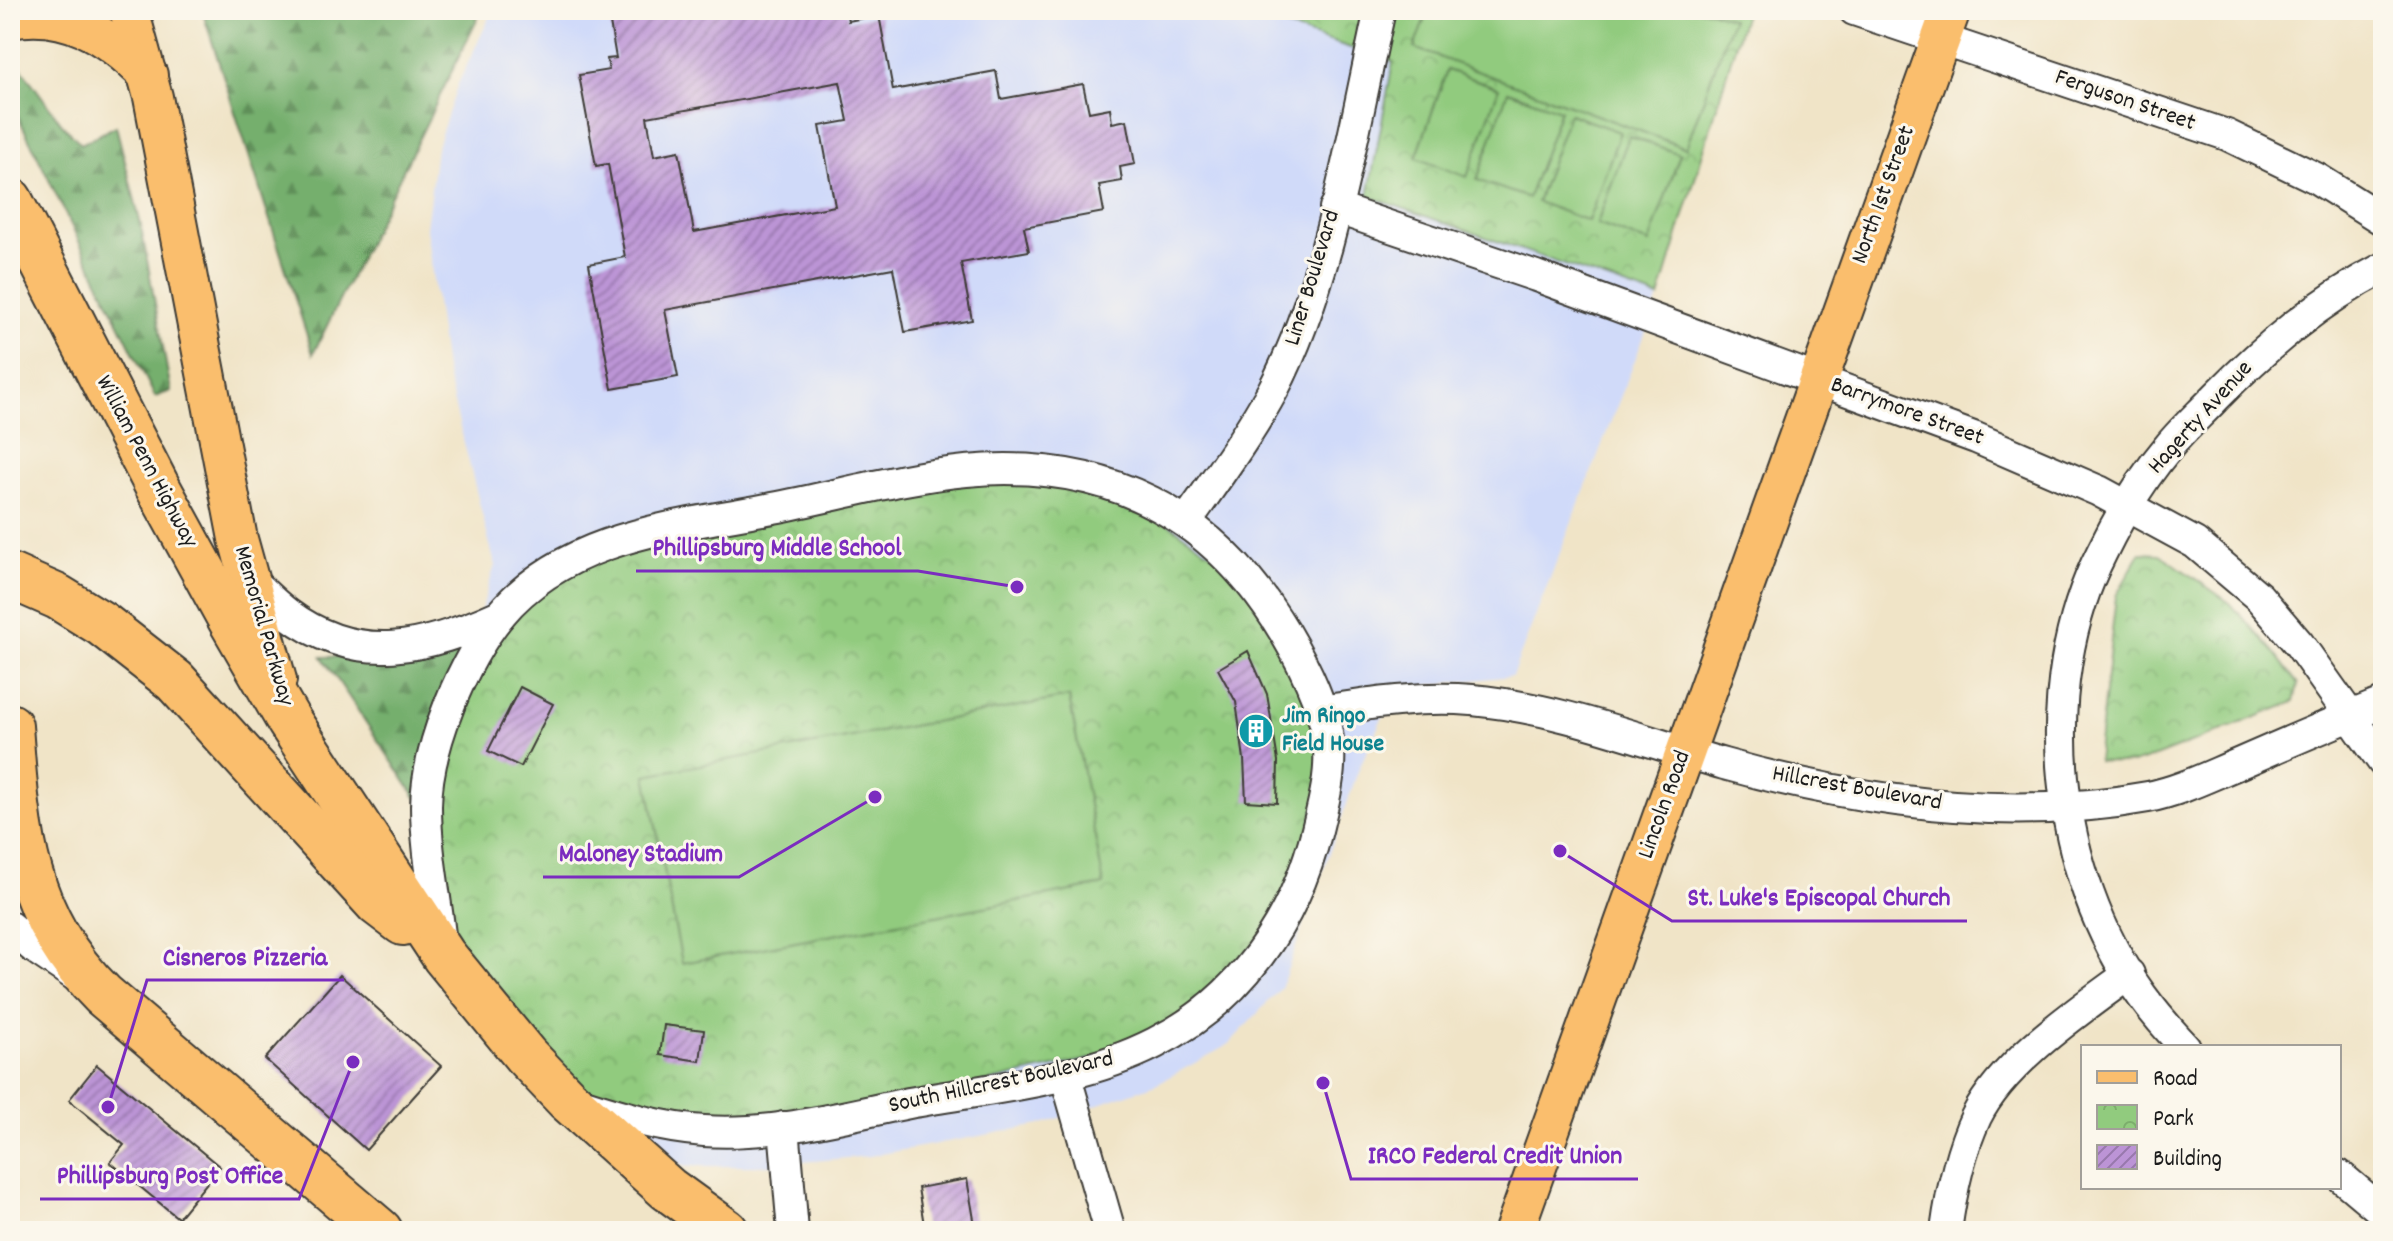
<svg xmlns="http://www.w3.org/2000/svg" width="2393" height="1241" font-family="Dekko,sans-serif">
<style>
.built{fill:#d0daf9}
.forest{fill:url(#forest-firs);stroke:#486644;stroke-width:2}
.park{fill:url(#park-crowns);stroke:#56744d;stroke-width:2}
.garden{fill:#91cb7e;stroke:#56744d;stroke-width:2}
.building{fill:url(#building-hatch);fill-rule:evenodd}
.lines{fill:none;stroke-linecap:round;stroke-linejoin:round}
.minor-casing{stroke:#3c3a36;stroke-width:34}
.major-casing{stroke:#3c3a36;stroke-width:42}
.highway-casing{stroke:#3c3a36;stroke-width:48}
.minor{stroke:#fff;stroke-width:30}
.major{stroke:#fabe6d;stroke-width:38}
.highway{stroke:#fabe6d;stroke-width:44}
.labels{text-anchor:middle;dominant-baseline:central;stroke-width:6;stroke-linejoin:round;paint-order:stroke}
.street-label{font-size:24px;fill:#1c1c1c;stroke:#fbf7ec}
.culture-label{font-size:24px;font-weight:bold;fill:#0d838f;stroke:#fbf7ec;text-anchor:start}
.leader{fill:none;stroke:#7b2cbf;stroke-width:3}
.callout-dot{fill:#7b2cbf;stroke:#fbf7ec;stroke-width:3}
.callout-label{font-size:26px;text-anchor:middle;font-weight:bold;fill:#7b2cbf;stroke:#fbf7ec;stroke-width:6;stroke-linejoin:round;paint-order:stroke}
</style>
<defs>
<pattern id="forest-firs" width="22" height="20" patternUnits="userSpaceOnUse" patternTransform="scale(2)"><rect width="22" height="20" fill="#74af6d"/><path d="M5 1l3.5 6h-7zM16 11l3.5 6h-7z" fill="#5e8e59"/></pattern>
<pattern id="park-crowns" width="20" height="18" patternUnits="userSpaceOnUse" patternTransform="scale(2)"><rect width="20" height="18" fill="#91cb7e"/><path d="M2 6a3 3 0 1 1 6 0M12 15a3 3 0 1 1 6 0" fill="none" stroke="#7cae6c"/></pattern>
<pattern id="building-hatch" width="6" height="6" patternUnits="userSpaceOnUse" patternTransform="scale(2)"><rect width="6" height="6" fill="#bc94d6"/><path d="M-1 1l2-2M0 6l6-6M5 7l2-2" fill="none" stroke="#9878ad"/></pattern>
</defs>
<rect width="100%" height="100%" fill="#fbf7ec"/>
<filter id="ink" filterUnits="userSpaceOnUse"><feTurbulence type="fractalNoise" baseFrequency=".0125" numOctaves="2"/><feDisplacementMap in="SourceGraphic" scale="16" xChannelSelector="R" yChannelSelector="G"/><feConvolveMatrix kernelMatrix="1 2 1 2 8 2 1 2 1" color-interpolation-filters="sRGB"/></filter>
<filter id="wash" filterUnits="userSpaceOnUse"><feTurbulence type="fractalNoise" baseFrequency=".006" numOctaves="4" result="noise"/><feDisplacementMap in="SourceGraphic" scale="32" xChannelSelector="R" yChannelSelector="G"/><feGaussianBlur stdDeviation="1.8" result="paint"/><feColorMatrix in="noise" values="0 0 0 0 0 0 0 0 0 0 0 0 0 0 0 0 0 1.4 0 .05"/><feComposite in="paint" operator="in"/></filter>
<g filter="url(#wash)">
<rect width="100%" height="100%" fill="#f0e4c7"/>
<path class="built" d="M493,10H1746L1659,298L1512,676L1427,685L1382,718L1360,766L1281,988L1228,1045L1156,1084L1040,1125L870,1156L756,1166H687L656,1157L557,1064L481,610L495,565L445,368L426,228L436,149L458,84Z"/>
<g class="forest">
<path d="M202,10H482L313,354Z"/>
<path d="M19,65L62,124L81,144L116,126L140,221L171,391L155,397L10,100V67Z"/>
<path d="M492,631L434,824L322,657L398,655Z"/>
</g>
<g class="park">
<path d="M1236,10H1746L1659,298L1368,196L1393,62Z"/>
<path d="M908,481L1110,484L1250,580L1329,750L1289,909L1152,1045L784,1127L567,1099L437,907L427,834L468,667L575,556Z"/>
<path d="M2140,553L2160,554L2230,603L2272,650L2298,684L2294,702L2160,755L2132,764L2097,761L2116,596Z"/>
</g>
<g class="garden">
<path d="M1428,10H1709L1732,19L1686,148L1414,48Z"/>
<path d="M1447,70L1499,88L1467,177L1416,158Z"/>
<path d="M1508,91L1560,110L1528,198L1477,180Z"/>
<path d="M1569,114L1620,132L1588,221L1537,202Z"/>
<path d="M1629,136L1680,154L1649,243L1597,224Z"/>
<path d="M1069,697L1104,885L682,963L646,775Z"/>
</g>
<g id="blocks">
<g class="building">
<path d="M646,10H846L848,21L879,15L893,90L996,71L1001,99L1083,84L1089,112L1110,108L1112,123L1127,120L1135,164L1120,167L1122,181L1099,185L1104,212L1024,227L1029,251L961,263L972,320L905,332L893,268L665,310L678,377L612,389L589,264L625,257L608,164L596,166L579,75L609,70L607,59L616,58L609,17ZM840,82L848,121L820,126L835,206L694,232L679,151L654,156L647,117Z"/>
<path d="M1248,651L1267,694L1278,761L1277,803L1246,801L1244,759L1236,702L1218,669Z"/>
<path d="M520,687L553,704L521,767L488,751Z"/>
<path d="M340,975L441,1066L366,1150L265,1059Z"/>
<path d="M664,1025L704,1030L700,1061L660,1055Z"/>
<path d="M97,1065L220,1167L178,1218L110,1162L124,1145L69,1100Z"/>
<path d="M967,1179L976,1231H925L918,1188Z"/>
</g>
</g>
</g>
<g filter="url(#ink)">
<use href="#blocks" fill-opacity="0" stroke="#3c3a36" stroke-width="2"/>
<g class="lines">
<defs>
<g id="minor">
<path d="M1854,10L2227,135L2316,178L2383,220"/>
<path d="M1335,208L1536,276L1976,438L2099,491L2195,543L2259,597L2299,644L2383,762"/>
<path d="M1186,522C1216,479 1248,436 1273,390C1330,281 1353,131 1380,10"/>
<path d="M247,577C260,589 273,603 288,614C359,667 427,648 500,615"/>
<path d="M1322,711C1372,703 1422,696 1472,700C1560,708 1640,740 1724,764C1860,802 2007,823 2148,797C2179,791 2209,776 2238,764C2286,743 2334,722 2383,703"/>
<path d="M10,927L33,947L76,976"/>
<path d="M441,943C436,897 426,852 426,806C427,746 462,662 500,615C566,535 679,526 773,508C836,496 902,477 966,471C1106,458 1213,512 1285,633C1305,667 1327,710 1329,750C1331,776 1323,805 1317,830C1294,922 1240,1000 1155,1043C1081,1081 991,1088 909,1103C843,1116 773,1136 704,1131C662,1128 621,1116 581,1103"/>
<path d="M2185,1047C2170,1031 2155,1014 2142,996C2054,874 2033,687 2102,552C2120,515 2143,477 2170,445C2184,428 2201,413 2216,397C2266,346 2319,301 2383,268"/>
<path d="M1065,1074L1110,1231"/>
<path d="M784,1127L793,1231"/>
<path d="M2339,1175L2383,1212"/>
<path d="M1946,1231C1951,1194 1960,1151 1976,1117C2004,1061 2079,1011 2129,974"/>
</g>
<g id="major">
<path d="M129,10L153,97L238,539L277,680"/>
<path d="M10,19C67,8 109,36 148,75"/>
<path d="M1514,1231L1951,10"/>
</g>
<g id="highway">
<path d="M10,200L156,484L231,621L289,721L444,956L525,1055L567,1099L668,1189L726,1231"/>
<path d="M10,576L58,597L102,624L175,681L378,904L403,923"/>
<path d="M10,726C18,833 23,915 103,995L380,1231"/>
</g>
</defs>
<use href="#minor" class="minor-casing"/>
<use href="#major" class="major-casing"/>
<use href="#highway" class="highway-casing"/>
<use href="#minor" class="minor"/>
<use href="#major" class="major"/>
<use href="#highway" class="highway"/>
</g>
</g>
<defs>
<symbol id="building-disc" viewBox="-11 -11 22 22"><circle r="9.5" fill="#0f9aa8" stroke="#fbf7ec"/><path d="M-4-6H4V6H1V3H-1V6H-4ZM-2.5-4.3h1.7v1.8h-1.7ZM.8-4.3h1.7v1.8H.8ZM-2.5-1h1.7V.8h-1.7ZM.8-1h1.7V.8H.8Z" fill="#fff"/></symbol>
</defs>
<g fill-rule="evenodd">
<use href="#building-disc" x="1236" y="711" width="40" height="40"/>
</g>
<g class="labels">
<g class="street-label">
<text transform="translate(2125 101) rotate(19)">Ferguson Street</text>
<text transform="translate(1884 195) rotate(-70)">North 1st Street</text>
<text transform="translate(1313 278) rotate(-73)">Liner Boulevard</text>
<text transform="translate(1907 412) rotate(20)">Barrymore Street</text>
<text transform="translate(2201 418) rotate(-48)">Hagerty Avenue</text>
<text transform="translate(146 462) rotate(62)">William Penn Highway</text>
<text transform="translate(263 626) rotate(74)">Memorial Parkway</text>
<text transform="translate(1857 789) rotate(10)">Hillcrest Boulevard</text>
<text transform="translate(1665 805) rotate(-70)">Lincoln Road</text>
<text transform="translate(1001 1083) rotate(-12)">South Hillcrest Boulevard</text>
</g>
<g class="culture-label">
<text x="1282" y="717">Jim Ringo<tspan x="1282" dy="28">Field House</tspan></text>
</g>
</g>
<path class="leader" d="M1017 587L918 571H636M875 797L739 877H543M1560 851L1672 921H1967M108 1107L147 980H344M1323 1083L1351 1179H1638M353 1062L299 1199H40"/>
<g class="callout-dot">
<circle cx="1017" cy="587" r="8"/>
<circle cx="875" cy="797" r="8"/>
<circle cx="1560" cy="851" r="8"/>
<circle cx="108" cy="1107" r="8"/>
<circle cx="1323" cy="1083" r="8"/>
<circle cx="353" cy="1062" r="8"/>
</g>
<g class="callout-label">
<text x="777" y="555">Phillipsburg Middle School</text>
<text x="641" y="861">Maloney Stadium</text>
<text x="1819" y="905">St. Luke's Episcopal Church</text>
<text x="245" y="965">Cisneros Pizzeria</text>
<text x="1495" y="1163">IRCO Federal Credit Union</text>
<text x="170" y="1183">Phillipsburg Post Office</text>
</g>
<rect width="2393" height="1241" fill="none" stroke="#fbf7ec" stroke-width="40"/>
<rect x="2081" y="1045" width="260" height="144" fill="#fbf7ec" stroke="#a29f99" stroke-width="2"/>
<rect x="2097" y="1071" width="40" height="12" fill="#fabe6d" stroke="#a29f99" stroke-width="2"/>
<text x="2153" y="1085" font-size="24" fill="#1c1c1c">Road</text>
<rect x="2097" y="1105" width="40" height="24" fill="url(#park-crowns)" stroke="#a29f99" stroke-width="2"/>
<text x="2153" y="1125" font-size="24" fill="#1c1c1c">Park</text>
<rect x="2097" y="1145" width="40" height="24" fill="url(#building-hatch)" stroke="#a29f99" stroke-width="2"/>
<text x="2153" y="1165" font-size="24" fill="#1c1c1c">Building</text>
</svg>
